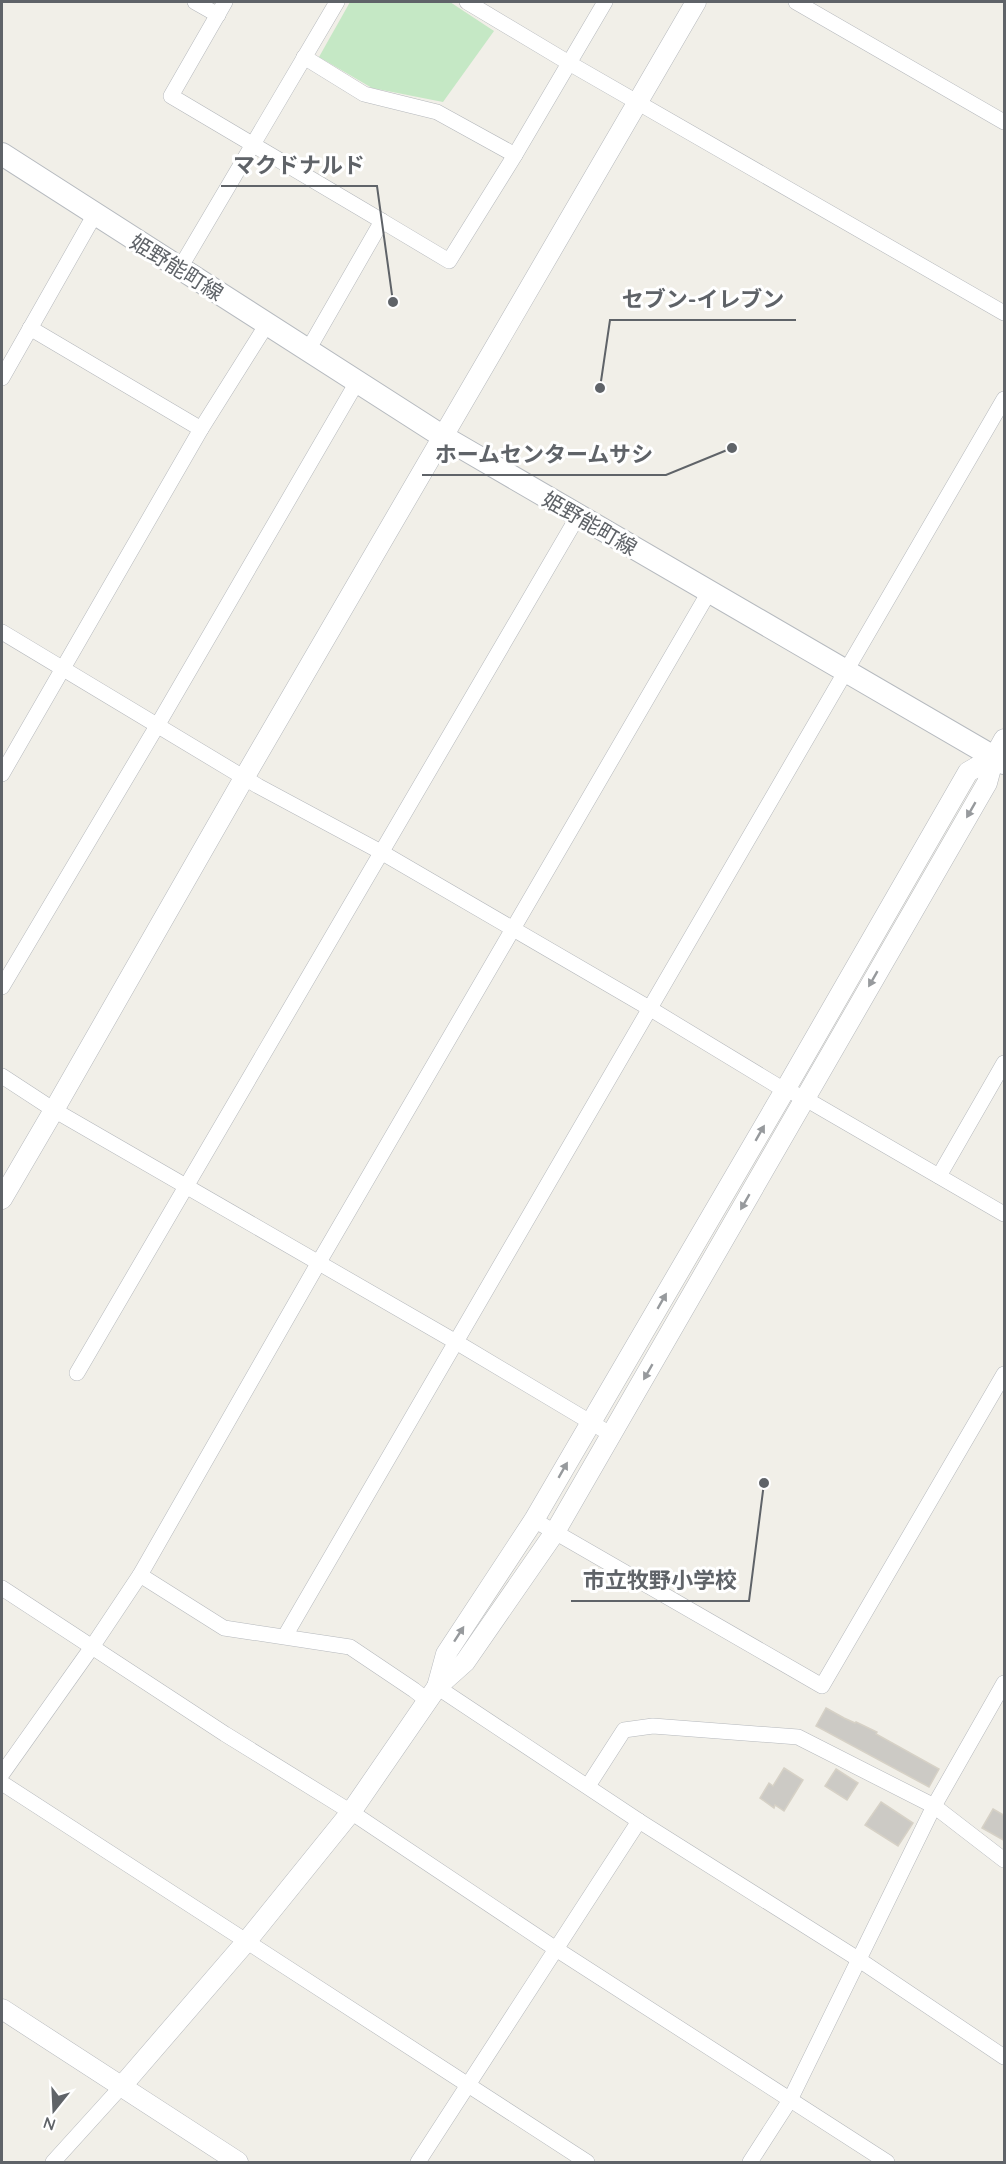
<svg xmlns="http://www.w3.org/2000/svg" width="1006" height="2164" font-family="Quicksand,'Noto Sans JP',sans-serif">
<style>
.green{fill:#c5e8c5}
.building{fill:#cccac5;stroke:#d6d1c6;stroke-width:1.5}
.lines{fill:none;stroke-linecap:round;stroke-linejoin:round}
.minor-casing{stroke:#b5b8bc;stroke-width:16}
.tertiary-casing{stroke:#b5b8bc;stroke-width:21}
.secondary-casing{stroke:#b6babf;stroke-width:24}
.minor{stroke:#fff;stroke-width:15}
.tertiary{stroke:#fff;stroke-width:20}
.secondary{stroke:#fff;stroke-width:22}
.oneway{fill:#979a9d}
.labels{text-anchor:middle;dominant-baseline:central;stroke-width:6;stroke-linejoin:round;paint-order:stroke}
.street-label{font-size:21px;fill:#5f6368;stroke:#fff}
.leader{fill:none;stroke:#5f6368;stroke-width:2}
.callout-dot{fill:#5f6368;stroke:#fff;stroke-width:2}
.callout-label{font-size:22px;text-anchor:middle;font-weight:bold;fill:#5f6368;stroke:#fff;stroke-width:6;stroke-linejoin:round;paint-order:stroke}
</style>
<rect width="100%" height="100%" fill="#f1efe8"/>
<path class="green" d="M350,2H450L494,31L443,102L372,88L319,57Z"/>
<g class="building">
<path d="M826,1708L844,1718L855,1723L856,1722L877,1732L876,1734L939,1769L929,1787L816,1726Z"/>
<path d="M784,1768L803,1780L784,1811L775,1805L774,1808L760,1798L769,1783L773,1786Z"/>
<path d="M836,1769L858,1783L847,1800L825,1786Z"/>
<path d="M881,1802L913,1823L898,1846L865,1825Z"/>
<path d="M993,1809L1005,1816V1841L982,1828Z"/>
</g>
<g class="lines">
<defs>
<g id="minor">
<path d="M195,2L218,15"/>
<path d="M225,2L171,96L382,221"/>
<path d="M467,2L569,63L1004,313"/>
<path d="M796,2L1004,122"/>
<path d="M304,57L364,94L437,112L515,155"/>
<path d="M180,268L337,2"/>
<path d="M30,328L201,429"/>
<path d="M308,350L382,221L449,261L515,155L605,2"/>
<path d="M2,378L95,214"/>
<path d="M2,632L258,786L381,852L649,1008L776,1085L804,1098L1004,1214"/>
<path d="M2,774L201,429L267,324"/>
<path d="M2,987L157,726L357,382"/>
<path d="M2,1076L54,1110L456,1342L612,1435"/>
<path d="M939,1176L1004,1063"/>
<path d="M77,1373L578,516"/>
<path d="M534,1520L822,1686L1004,1374"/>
<path d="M140,1575L224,1628L350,1647L414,1690L428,1701"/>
<path d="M2,1588L225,1734L351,1812L556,1949L887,2162"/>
<path d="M285,1636L1004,399"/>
<path d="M437,1687L639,1821L858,1959L1004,2057"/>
<path d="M2,1774L92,1647L140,1575L319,1262L709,592"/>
<path d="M2,1783L587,2162"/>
<path d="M588,1786L624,1730L653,1726L798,1737L934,1806L1004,1860"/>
<path d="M53,2162L121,2087"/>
<path d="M418,2162L639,1821"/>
<path d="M750,2162L790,2100L934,1806L1004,1683"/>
</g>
<g id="tertiary">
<path d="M2,1199L54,1110L244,778L696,2"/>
<path d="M437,1687L446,1654L534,1520L785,1090L968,772L994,757"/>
<path d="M2,2009L238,2162"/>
<path d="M121,2087L246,1942L351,1812L437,1687L465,1662L555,1532L987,783L994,757L1004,739"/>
</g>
<path id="secondary" d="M2,154L442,436L1004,763"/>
</defs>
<use href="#minor" class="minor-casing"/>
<use href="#tertiary" class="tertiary-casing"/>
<use href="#secondary" class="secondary-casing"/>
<use href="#minor" class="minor"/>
<use href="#tertiary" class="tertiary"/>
<use href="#secondary" class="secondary"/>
</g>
<defs><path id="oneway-solid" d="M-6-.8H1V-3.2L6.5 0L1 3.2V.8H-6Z" transform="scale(1.5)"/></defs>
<g class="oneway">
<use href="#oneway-solid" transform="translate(971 810) rotate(120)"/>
<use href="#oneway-solid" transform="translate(873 979) rotate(120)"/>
<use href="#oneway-solid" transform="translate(760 1133) rotate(-60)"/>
<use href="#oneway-solid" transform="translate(745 1202) rotate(120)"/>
<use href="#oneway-solid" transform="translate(662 1301) rotate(-60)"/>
<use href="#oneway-solid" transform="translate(648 1372) rotate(120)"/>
<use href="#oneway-solid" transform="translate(563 1470) rotate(-60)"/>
<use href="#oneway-solid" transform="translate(459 1634) rotate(-57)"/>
</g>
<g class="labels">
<g class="street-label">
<text transform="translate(177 267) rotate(32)">姫野能町線</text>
<text transform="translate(590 523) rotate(30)">姫野能町線</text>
</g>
</g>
<path class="leader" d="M393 302L377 186H221M600 388L610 320H796M732 448L666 475H422M764 1483L749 1601H571"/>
<g class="callout-dot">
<circle cx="393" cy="302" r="6"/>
<circle cx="600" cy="388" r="6"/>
<circle cx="732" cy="448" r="6"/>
<circle cx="764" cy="1483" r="6"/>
</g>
<g class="callout-label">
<text x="299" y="173">マクドナルド</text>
<text x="703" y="307">セブン-イレブン</text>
<text x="544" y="462">ホームセンタームサシ</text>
<text x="660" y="1588">市立牧野小学校</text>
</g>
<rect width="1006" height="2164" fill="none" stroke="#5f6368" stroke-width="6"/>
<g transform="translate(54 2110) rotate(198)" stroke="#ffffff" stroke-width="4.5" paint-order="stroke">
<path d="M0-4.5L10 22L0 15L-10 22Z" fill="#5f6368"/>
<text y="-9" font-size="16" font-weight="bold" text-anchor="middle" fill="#5f6368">N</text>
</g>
</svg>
